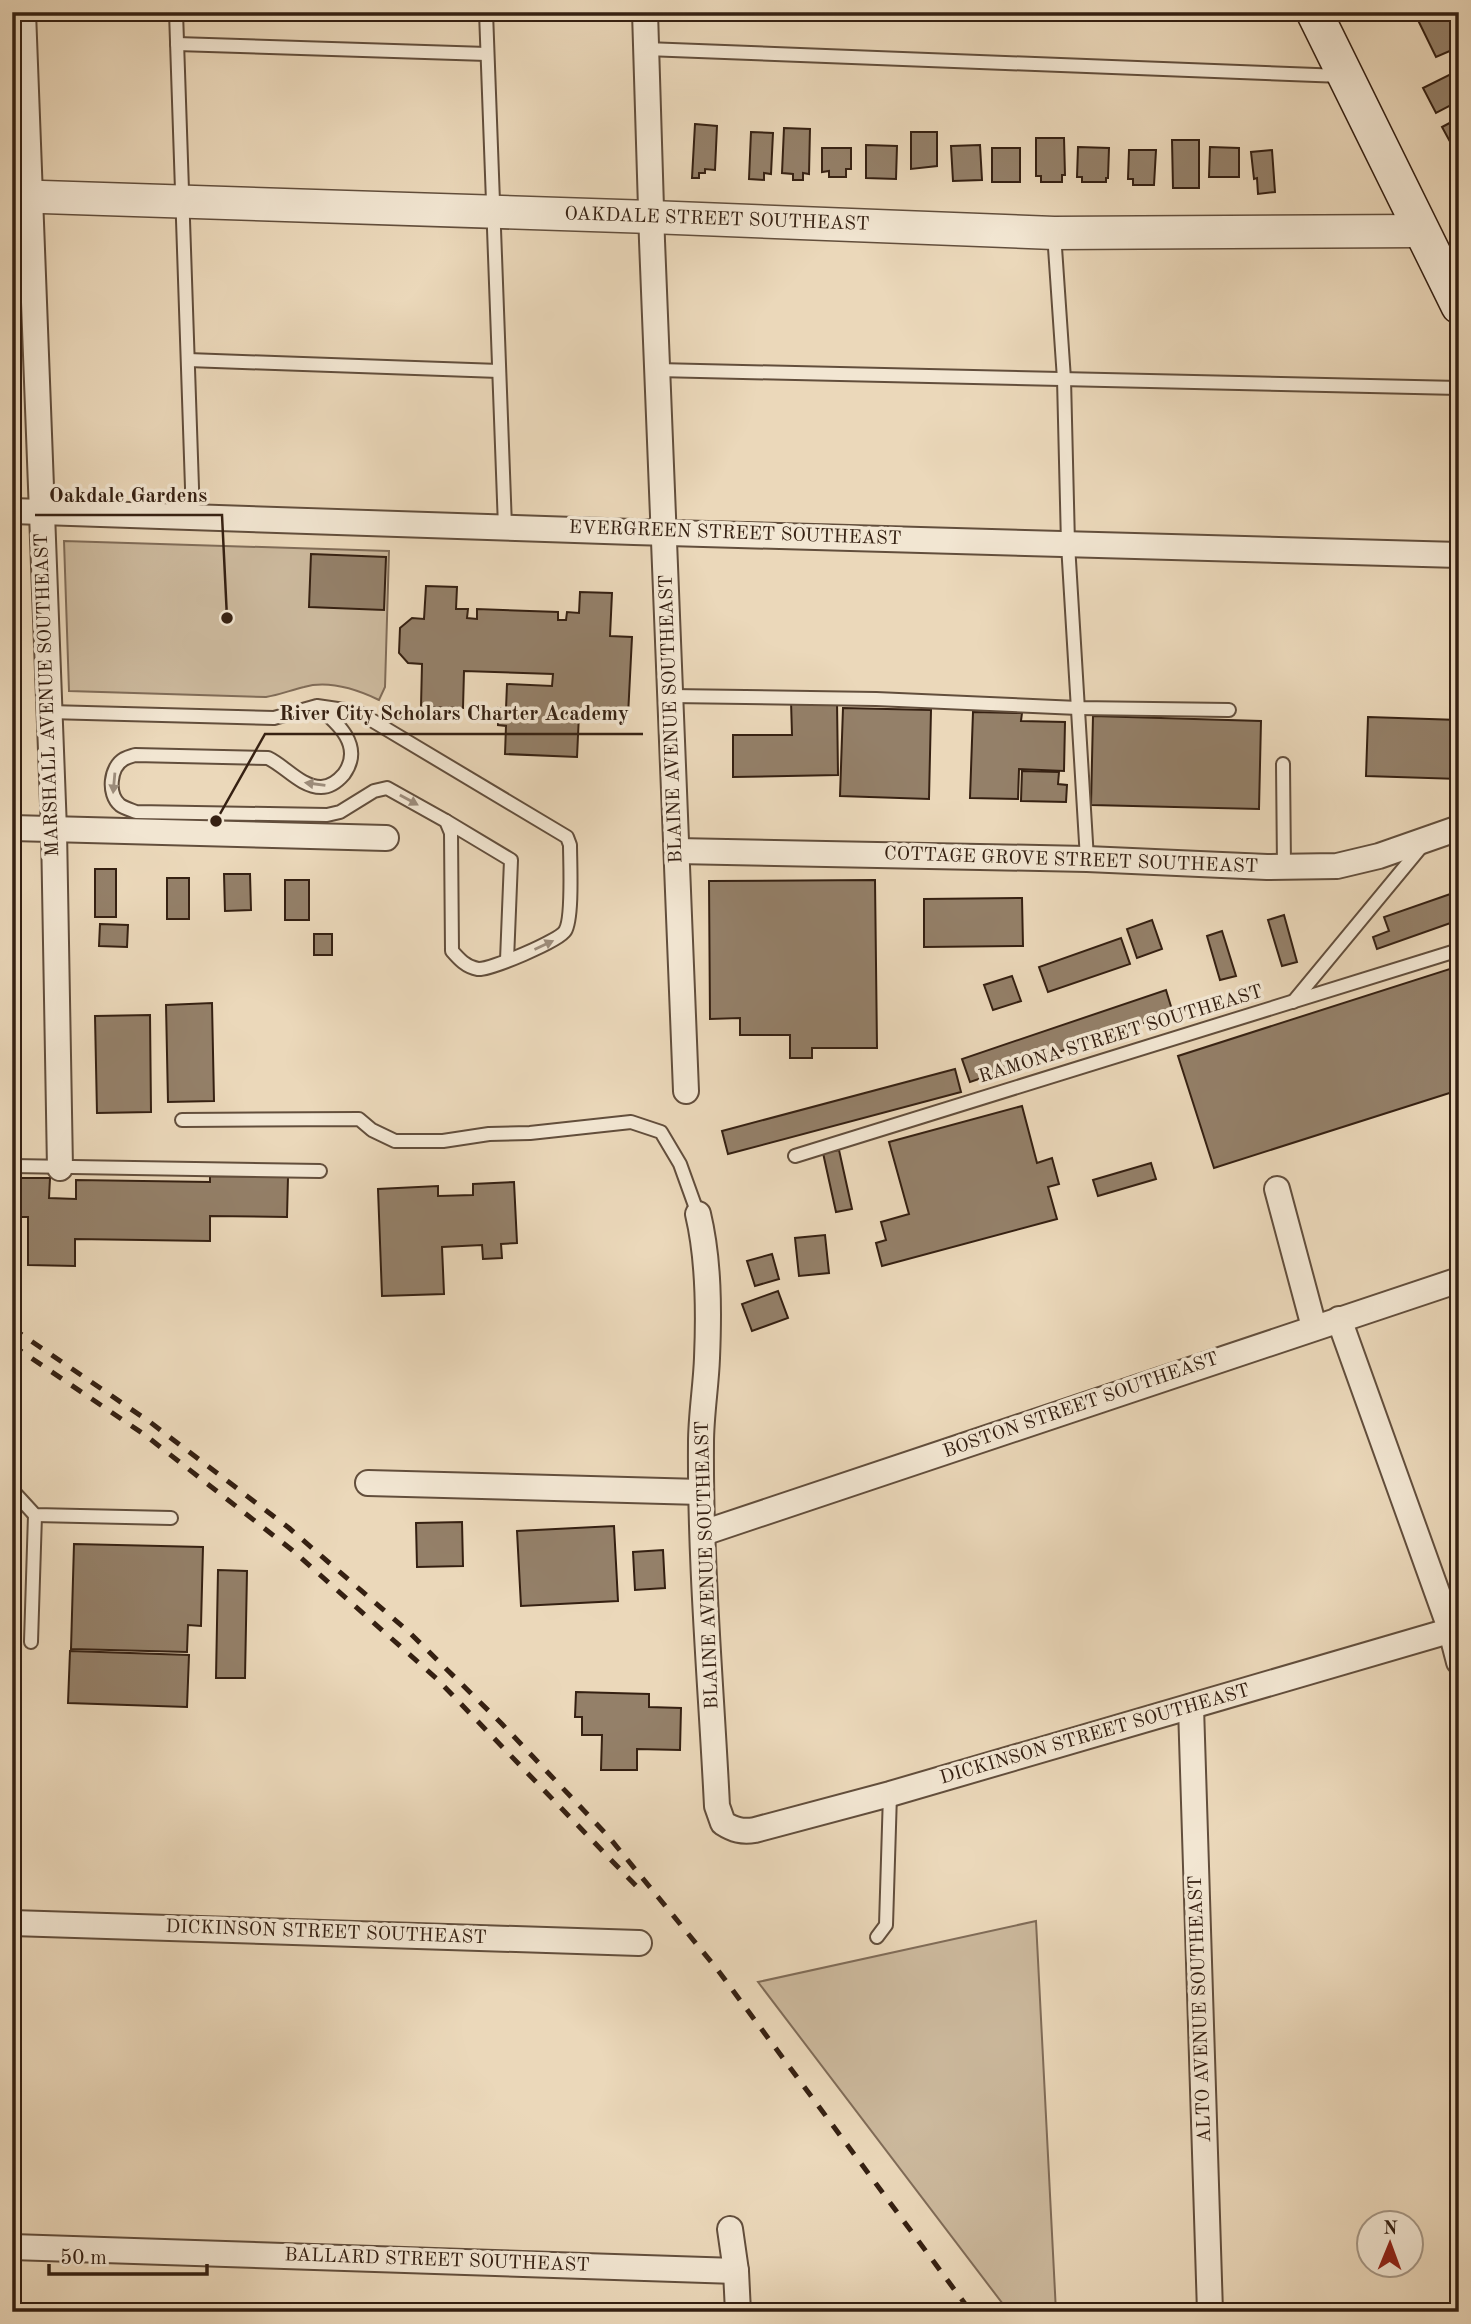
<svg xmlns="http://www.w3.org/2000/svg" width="1471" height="2324" font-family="'Old Standard TT',serif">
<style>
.green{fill:#ccb99d;stroke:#806c58;stroke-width:2}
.building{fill:#948069;stroke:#352012;stroke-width:2}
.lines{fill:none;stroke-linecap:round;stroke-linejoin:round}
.service-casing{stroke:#624e3c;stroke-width:16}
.minor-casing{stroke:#624e3c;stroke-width:28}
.tertiary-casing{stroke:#624e3c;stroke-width:35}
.secondary-casing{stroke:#352012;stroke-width:38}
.service{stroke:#f2e6d2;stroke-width:12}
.minor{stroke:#f2e6d2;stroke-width:24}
.tertiary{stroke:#f2e6d2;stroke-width:32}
.secondary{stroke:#f2e6d2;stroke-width:35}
.rail{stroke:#352012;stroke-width:5;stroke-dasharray:12 12;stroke-linecap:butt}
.oneway{fill:#9d8d7c}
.labels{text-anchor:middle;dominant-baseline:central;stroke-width:7;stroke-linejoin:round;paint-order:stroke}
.street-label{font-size:19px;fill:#352012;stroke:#f2e6d2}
.leader{fill:none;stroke:#352012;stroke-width:2.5}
.callout-dot{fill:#352012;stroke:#f2e6d2;stroke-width:2.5}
.callout-label{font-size:21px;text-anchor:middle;font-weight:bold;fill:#352012;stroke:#f2e6d2;stroke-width:7;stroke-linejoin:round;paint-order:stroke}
</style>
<rect width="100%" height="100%" fill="#ebd8ba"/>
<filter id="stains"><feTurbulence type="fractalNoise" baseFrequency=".00286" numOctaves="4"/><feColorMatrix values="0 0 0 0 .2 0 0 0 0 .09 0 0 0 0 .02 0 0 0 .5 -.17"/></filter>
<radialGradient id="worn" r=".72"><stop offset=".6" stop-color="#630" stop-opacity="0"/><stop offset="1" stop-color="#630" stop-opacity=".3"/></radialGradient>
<g class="green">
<path d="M64,541L389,551L385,687L379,700C356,689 329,680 304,687C291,690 279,695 266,697L69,691Z"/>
<path d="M1036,1921L1056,2312H1009L758,1982Z"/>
</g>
<g class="building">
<rect x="1056" y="12" width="37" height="7"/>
<path d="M1414,12H1459V47L1436,57Z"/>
<path d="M1459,70V101L1436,113L1423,88Z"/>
<path d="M1459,118V147L1454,149L1442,127Z"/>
<path d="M695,124L717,126L715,170L705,169V173H699V178H692Z"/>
<path d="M784,128L810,129L809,174L803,173V180H793V174L782,173Z"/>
<path d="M751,132L773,133L771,174L764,173V180L749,179Z"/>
<path d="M911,132H937V166L911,169Z"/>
<path d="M1036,138H1064L1065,175H1062V182H1041V176H1036Z"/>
<path d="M1172,140H1199V188H1173Z"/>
<path d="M866,145L897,146L896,179L866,178Z"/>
<path d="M980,145L982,180L953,181L951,146Z"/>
<path d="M1078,147L1109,148L1108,178H1106V182H1082V177H1077Z"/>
<path d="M1210,147L1239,148V177H1209Z"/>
<path d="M822,148H851V169H846V177H829V171L822,172Z"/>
<rect x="992" y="148" width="28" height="34"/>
<path d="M1129,150H1156L1154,185H1133V179H1128Z"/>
<path d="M1272,150L1275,192L1258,194L1257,178L1254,179L1251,152Z"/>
<path d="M311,554L386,557L384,610L309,607Z"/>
<path d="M426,586L457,587L456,609H468L467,618L477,619V609L558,612V620H566L567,612L579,613L580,592L612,593L610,636L632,637L628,716L579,714L577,757L505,754L506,726L498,725V708L506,709L507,684L552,686L553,674L464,671L463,708L421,707L422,664L408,663L399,653L400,628L412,618L424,619Z"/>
<path d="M791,701H837L838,775L733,777V735H792Z"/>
<path d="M843,708L931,710L929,799L840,796Z"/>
<path d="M973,712L1022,713L1021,721L1065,722L1064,771L1019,769L1018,799L970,798Z"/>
<path d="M1093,716L1261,721L1259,809L1091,805Z"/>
<path d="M1368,717L1459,720V779L1366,776Z"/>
<path d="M1022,771L1059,772L1058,784L1067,785L1066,802L1021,801Z"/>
<rect x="95" y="869" width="21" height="48"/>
<path d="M224,874H250L251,910L225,911Z"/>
<rect x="167" y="878" width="22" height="41"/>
<rect x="285" y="880" width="24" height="40"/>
<path d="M875,880L877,1048H812V1058H790V1035H740V1018L710,1019L709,881Z"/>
<path d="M1459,891V920L1377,949L1373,937L1389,931L1384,917Z"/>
<path d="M1022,898L1023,946L924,947V899Z"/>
<path d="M1284,915L1297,962L1282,966L1268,920Z"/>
<path d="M1152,920L1162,949L1137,958L1127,929Z"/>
<path d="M100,924L128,925L127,947L99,946Z"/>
<path d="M1222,931L1236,976L1220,980L1207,936Z"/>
<rect x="314" y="934" width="18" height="21"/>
<path d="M1121,938L1130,964L1048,992L1039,967Z"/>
<path d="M1459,966V1090L1214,1168L1178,1056Z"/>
<path d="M1012,976L1021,1001L993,1010L984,985Z"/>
<path d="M1166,990L1173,1013L970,1082L962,1059Z"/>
<path d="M212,1003L214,1101L168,1102L166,1005Z"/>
<path d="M150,1015L151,1112L97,1113L95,1016Z"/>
<path d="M12,1026H17L18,1087H12Z"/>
<path d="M955,1069L961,1092L728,1154L722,1131Z"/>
<path d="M1022,1106L1037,1163L1052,1158L1059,1184L1048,1187L1057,1219L882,1266L876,1243L886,1240L881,1222L909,1214L889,1142Z"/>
<path d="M839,1150L852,1209L836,1212L823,1153Z"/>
<path d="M1151,1163L1156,1179L1098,1196L1093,1180Z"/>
<path d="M210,1176L288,1177L287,1217L210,1216V1241L75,1239V1266L28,1265V1217H12V1178H50L49,1198L76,1199V1180L210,1182Z"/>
<path d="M514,1182L517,1243L501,1244L502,1258L483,1259L482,1245L442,1247L444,1294L382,1296L378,1189L438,1186V1196L473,1195V1184Z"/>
<path d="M825,1235L829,1273L799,1276L795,1238Z"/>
<path d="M772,1254L779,1279L755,1286L747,1261Z"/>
<path d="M778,1291L788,1318L752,1331L742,1304Z"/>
<path d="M462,1522L463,1566L417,1567L416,1523Z"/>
<path d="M614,1526L618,1601L521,1606L517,1531Z"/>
<path d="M74,1544L203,1547L201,1626L188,1625L187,1652L71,1649Z"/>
<path d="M663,1550L665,1588L635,1590L633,1552Z"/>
<path d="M218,1570L247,1571L245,1678H216Z"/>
<path d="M70,1651L189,1655L187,1707L68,1703Z"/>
<path d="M576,1692L649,1694V1707L681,1708L680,1750L637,1749V1770H601L602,1735H582V1717H575Z"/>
</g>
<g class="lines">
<defs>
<g id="service">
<path d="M176,12L193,517"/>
<path d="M486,12L505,527"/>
<path d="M177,44L487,54"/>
<path d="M646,49L1342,76"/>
<path d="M1054,233L1064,379L1068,544L1087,859"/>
<path d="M188,360L499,371"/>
<path d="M657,370L1459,388"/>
<path d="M671,696L876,699L1078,708L1229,710"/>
<path d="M49,712L274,718L317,706L358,712L567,837L570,845C570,861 573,919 565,931C559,941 490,970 478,969C466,967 459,959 452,951L451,833L446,821L387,788L374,791L340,812L327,815L136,812C131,810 124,808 120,805C107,794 110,767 124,759C128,757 132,756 135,755L268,758C285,766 301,787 321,787C331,787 338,781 344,774C364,746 338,723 317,706"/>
<path d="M1283,764L1284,866"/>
<path d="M446,821L511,860L507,960"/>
<path d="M1293,1002L1422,846"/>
<path d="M182,1120L359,1119L372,1130L395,1141H443L489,1134L530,1133L631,1122L661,1132L680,1164L698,1214"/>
<path d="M795,1156L1459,950"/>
<path d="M12,1166L320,1171"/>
<path d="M12,1490L35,1515L171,1518"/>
<path d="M31,1642L35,1515"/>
<path d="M877,1937L886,1925L890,1794"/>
</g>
<g id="minor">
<path d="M23,12L54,830L60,1168"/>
<path d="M645,12L652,241L686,1091"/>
<path d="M12,511L634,532L1459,555"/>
<path d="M12,828L386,838"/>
<path d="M677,851L1087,859L1267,867L1337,866L1379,856L1459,828"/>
<path d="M1277,1189L1314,1327"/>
<path d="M698,1214C709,1260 709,1311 707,1358C706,1386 701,1415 701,1443C700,1564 711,1685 717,1806L723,1823C734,1830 742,1832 755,1830L890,1794L1459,1628"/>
<path d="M1339,1319L1451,1631L1459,1662"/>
<path d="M368,1483L701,1492"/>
<path d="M703,1533L1459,1280"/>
<path d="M1191,1707L1210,2312"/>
<path d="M12,1923L639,1943"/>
<path d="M730,2229L736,2271L738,2312"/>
<path d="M12,2247L736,2271"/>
</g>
<path id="tertiary" d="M12,196L651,217L1054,233L1421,231"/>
<path id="secondary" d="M1314,12L1459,306"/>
</defs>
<use href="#service" class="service-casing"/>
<use href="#minor" class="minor-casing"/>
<use href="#tertiary" class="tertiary-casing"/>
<use href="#secondary" class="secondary-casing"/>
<use href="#service" class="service"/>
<use href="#minor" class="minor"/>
<use href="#tertiary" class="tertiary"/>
<use href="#secondary" class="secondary"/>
<g class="rail">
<path d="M12,1328L150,1422L289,1528L409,1632L502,1724L608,1836L717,1969L971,2312"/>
<path d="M12,1345L145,1435L292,1550L437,1679L641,1891"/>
</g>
</g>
<defs><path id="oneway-solid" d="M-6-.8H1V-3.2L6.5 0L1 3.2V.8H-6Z" transform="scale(1.75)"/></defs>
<g class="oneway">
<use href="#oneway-solid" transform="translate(114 783) rotate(95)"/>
<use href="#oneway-solid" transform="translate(315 784) rotate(-172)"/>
<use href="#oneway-solid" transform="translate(409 800) rotate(29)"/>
<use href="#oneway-solid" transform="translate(544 945) rotate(-25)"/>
</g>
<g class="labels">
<g class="street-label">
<text transform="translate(717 220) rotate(2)">OAKDALE STREET SOUTHEAST</text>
<text transform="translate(735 534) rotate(2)">EVERGREEN STREET SOUTHEAST</text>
<text transform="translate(48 695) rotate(-92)">MARSHALL AVENUE SOUTHEAST</text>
<text transform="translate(672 719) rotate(-92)">BLAINE AVENUE SOUTHEAST</text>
<text transform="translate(1071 861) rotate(2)">COTTAGE GROVE STREET SOUTHEAST</text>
<text transform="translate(1121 1035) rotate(-17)">RAMONA STREET SOUTHEAST</text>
<text transform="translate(1081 1406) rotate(-19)">BOSTON STREET SOUTHEAST</text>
<text transform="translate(708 1565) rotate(-92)">BLAINE AVENUE SOUTHEAST</text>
<text transform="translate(1095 1735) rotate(-16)">DICKINSON STREET SOUTHEAST</text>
<text transform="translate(326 1933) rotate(2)">DICKINSON STREET SOUTHEAST</text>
<text transform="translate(1201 2009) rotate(-92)">ALTO AVENUE SOUTHEAST</text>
<text transform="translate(437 2261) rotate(2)">BALLARD STREET SOUTHEAST</text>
</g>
</g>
<path class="leader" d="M227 618L222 515H35M216 821L265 734H643"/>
<g class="callout-dot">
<circle cx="227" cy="618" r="7"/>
<circle cx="216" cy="821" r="7"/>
</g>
<g class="callout-label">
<text x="128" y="502">Oakdale Gardens</text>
<text x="454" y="720">River City Scholars Charter Academy</text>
</g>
<rect width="1471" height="2324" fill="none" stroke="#ebd8ba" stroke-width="42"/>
<rect x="14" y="14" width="1443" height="2296" fill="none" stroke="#352012" stroke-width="3.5"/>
<rect x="21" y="21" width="1429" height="2282" fill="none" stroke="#352012" stroke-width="2"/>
<g transform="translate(1390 2244) rotate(1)"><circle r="33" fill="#f2e6d2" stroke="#a69785" stroke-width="2"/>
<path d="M0-5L12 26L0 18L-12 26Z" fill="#8f2418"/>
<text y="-10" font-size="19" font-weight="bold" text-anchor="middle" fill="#352012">N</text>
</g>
<path d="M49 2264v10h158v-10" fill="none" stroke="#352012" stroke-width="3.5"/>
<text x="60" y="2264" font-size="21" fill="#352012" stroke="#f2e6d2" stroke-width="5" paint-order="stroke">50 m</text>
<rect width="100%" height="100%" filter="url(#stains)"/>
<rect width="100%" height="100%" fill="url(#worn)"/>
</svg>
